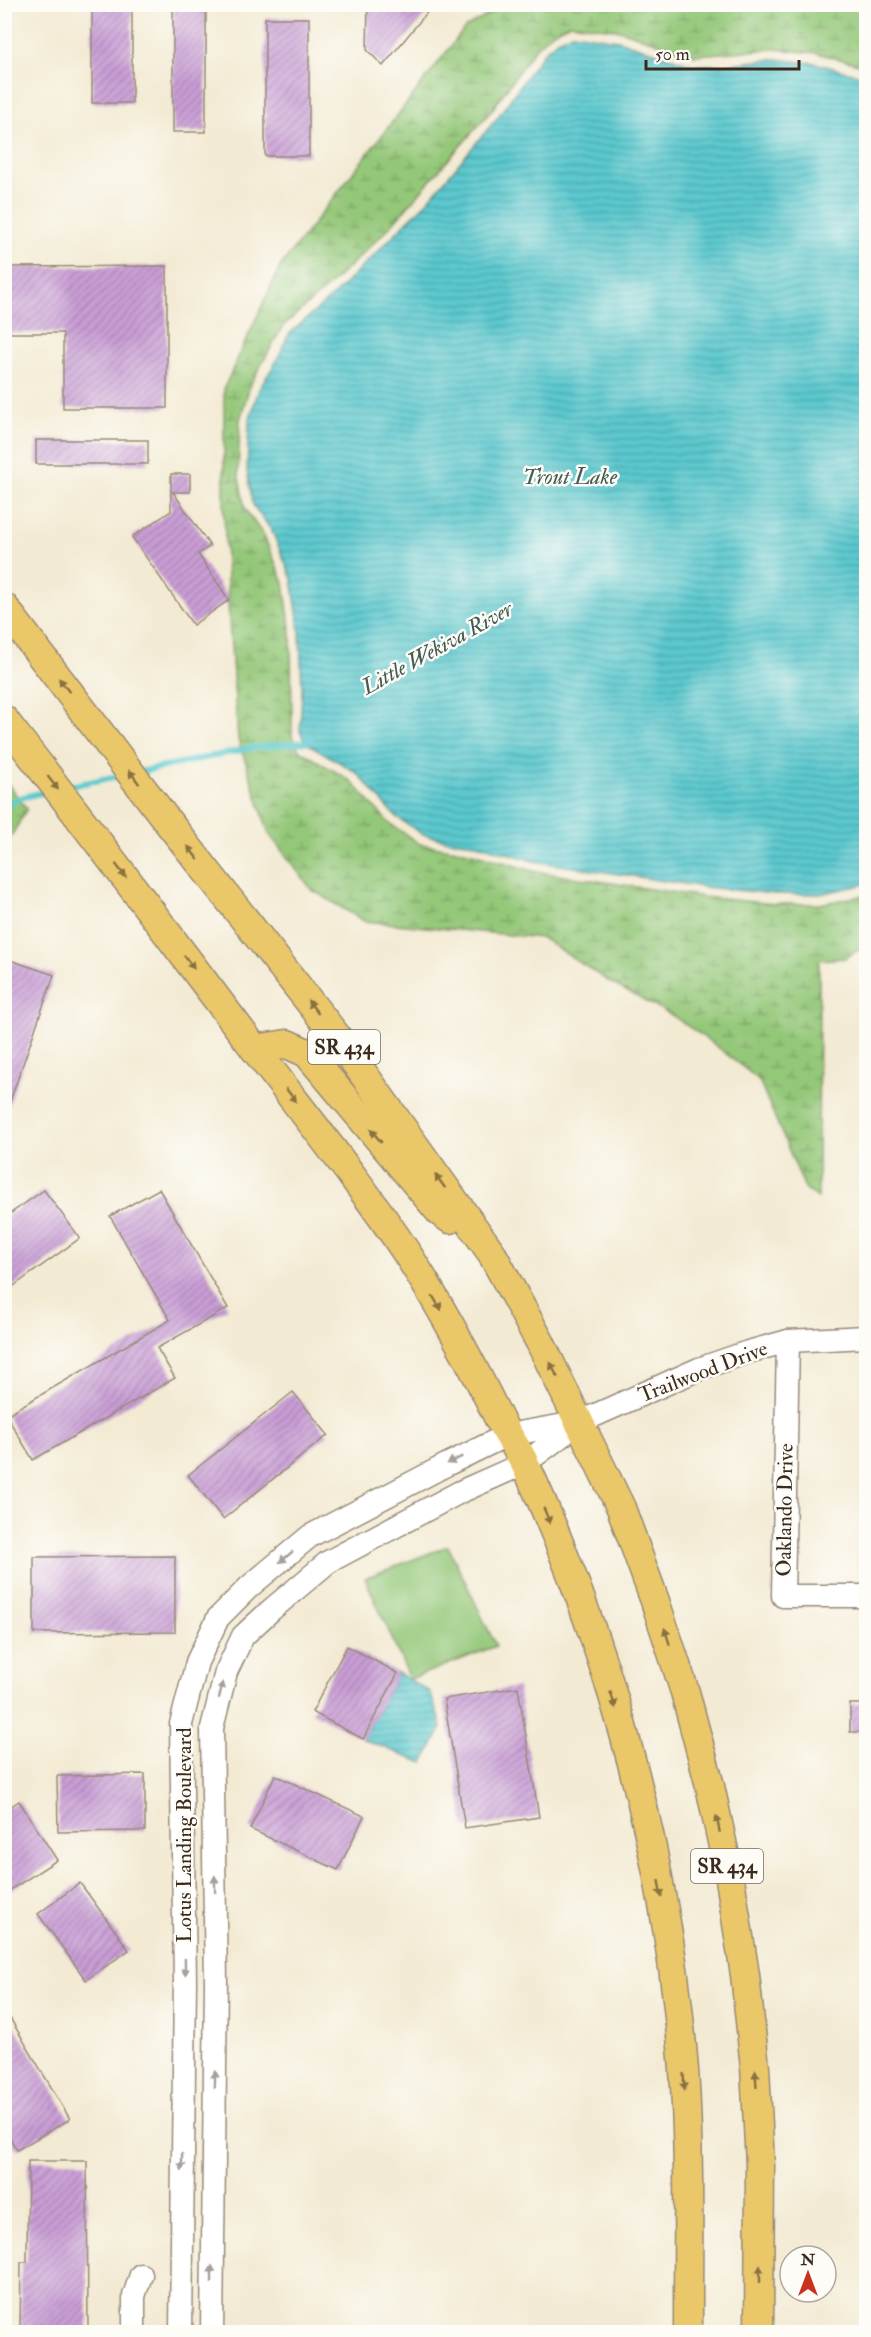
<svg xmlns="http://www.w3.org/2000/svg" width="871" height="2337" font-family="'IM FELL Double Pica',serif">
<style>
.wetland{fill:url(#wetland-marsh);stroke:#68794c;stroke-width:1.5}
.park{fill:#94c879;stroke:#68794c;stroke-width:1.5}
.water{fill:url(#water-rules);stroke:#4b7a76;stroke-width:1.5}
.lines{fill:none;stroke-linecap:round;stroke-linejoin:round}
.stream{stroke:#5bc9cf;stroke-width:6}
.building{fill:url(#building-hatch)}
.minor-casing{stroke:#978a78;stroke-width:25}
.major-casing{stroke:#978a78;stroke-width:31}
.minor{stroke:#fff;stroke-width:22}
.major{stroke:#eac769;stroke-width:28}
.oneway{fill:#8a7140}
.oneway2{fill:#a79f9a}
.labels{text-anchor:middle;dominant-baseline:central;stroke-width:5;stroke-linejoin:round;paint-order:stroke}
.shield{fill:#fdfcf7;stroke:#75695f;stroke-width:1.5}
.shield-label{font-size:20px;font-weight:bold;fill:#3b2a1e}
.street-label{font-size:21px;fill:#3b2a1e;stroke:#fdfcf7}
.water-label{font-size:22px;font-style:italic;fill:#455a53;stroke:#fdfcf7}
</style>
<defs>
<pattern id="wetland-marsh" width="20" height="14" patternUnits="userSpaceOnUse" patternTransform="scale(1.5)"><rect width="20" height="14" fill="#94c879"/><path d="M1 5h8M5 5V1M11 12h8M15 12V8" fill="none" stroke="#7aa363"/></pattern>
<pattern id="water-rules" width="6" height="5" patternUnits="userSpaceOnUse" patternTransform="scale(1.5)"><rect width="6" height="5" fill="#5bc9cf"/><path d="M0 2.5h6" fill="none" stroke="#4ca3a7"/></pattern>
<pattern id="building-hatch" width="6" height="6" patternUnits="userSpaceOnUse" patternTransform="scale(1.5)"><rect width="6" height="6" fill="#c99ed6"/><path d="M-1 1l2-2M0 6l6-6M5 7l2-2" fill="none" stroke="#a481ad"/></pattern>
</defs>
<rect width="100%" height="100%" fill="#fdfcf7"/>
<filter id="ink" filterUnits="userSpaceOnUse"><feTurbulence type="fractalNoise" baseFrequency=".0167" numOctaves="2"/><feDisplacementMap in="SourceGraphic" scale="12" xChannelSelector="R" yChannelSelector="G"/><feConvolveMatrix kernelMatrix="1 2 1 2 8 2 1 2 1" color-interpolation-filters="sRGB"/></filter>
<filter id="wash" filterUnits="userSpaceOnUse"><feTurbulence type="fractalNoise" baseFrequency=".008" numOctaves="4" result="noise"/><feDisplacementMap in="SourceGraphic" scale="24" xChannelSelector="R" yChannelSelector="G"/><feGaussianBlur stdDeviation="1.35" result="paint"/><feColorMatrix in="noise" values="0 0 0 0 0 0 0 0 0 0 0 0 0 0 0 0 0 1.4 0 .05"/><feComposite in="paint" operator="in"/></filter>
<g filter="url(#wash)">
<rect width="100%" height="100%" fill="#f3ead3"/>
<g class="wetland">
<path d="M505,5H866V66L817,53L774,49L694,55L620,30L570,23L553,32L536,47L491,111L386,231L330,285L283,326L250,385L240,420L238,473L245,509L264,536L284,583L291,633L292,736L299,750L351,781L389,823L420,844L469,852L533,871L703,897L775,904H820L866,895V946L845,958L819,960L818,1198L805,1188L759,1080L715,1045L670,1014L613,984L542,938L364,921L312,890L269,834L238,739L229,622L224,514V388L280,267L465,28Z"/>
<path d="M5,780L27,809L5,847Z"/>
</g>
<path class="park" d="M448,1546L496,1646L410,1679L365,1578Z"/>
<g class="water">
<path d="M572,33L618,40L693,65H721L774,59L815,63L866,77V884L820,894H775L704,887L534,861L470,842L446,840L422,834L395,816L356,772L305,742L300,731L302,692L300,632L292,579L272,531L253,505L247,471L249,421L259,389L276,362L289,334L336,293L424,205L498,117L543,53L558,40Z"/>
<path d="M398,1673L430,1692L442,1728L423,1763L363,1739Z"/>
</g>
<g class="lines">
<g class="stream">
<path d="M139,772L251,748L305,742L311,739"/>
<path d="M65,787L123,775"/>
<path d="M4,805L23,797L50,791"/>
</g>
</g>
<g id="blocks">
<g class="building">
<rect x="173" y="4" width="33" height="128"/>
<path d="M368,4H434L383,66L367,50Z"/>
<rect x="92" y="5" width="40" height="98"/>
<rect x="265" y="18" width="44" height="138"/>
<path d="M167,266V408H63V333H4V267Z"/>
<rect x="36" y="440" width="112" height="24"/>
<path d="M171,474H190V492H173L210,546L198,554L229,600L193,625L132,537L171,511Z"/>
<path d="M4,958L54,975L7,1110H4Z"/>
<path d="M159,1189L228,1308L157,1348L175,1378L33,1460L6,1415L170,1320L110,1216Z"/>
<path d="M44,1190L80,1238L4,1293V1218Z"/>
<path d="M293,1392L328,1435L223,1519L188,1475Z"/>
<path d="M175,1556V1632L34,1633V1557Z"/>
<path d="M347,1646L398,1673L363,1739L312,1712Z"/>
<path d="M518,1687L539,1817L465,1828L444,1699Z"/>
<rect x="850" y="1704" width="17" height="28"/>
<path d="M145,1774V1831L58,1832L57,1776Z"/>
<path d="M275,1775L364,1816L338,1870L250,1829Z"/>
<path d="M19,1801L57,1860L4,1894V1811Z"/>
<path d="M80,1883L129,1950L86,1980L38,1914Z"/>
<path d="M4,2008L70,2119L17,2150L4,2129Z"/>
<path d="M28,2161H87L88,2332H20L21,2262H27Z"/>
</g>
</g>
</g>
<g filter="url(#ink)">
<use href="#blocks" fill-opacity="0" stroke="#978a78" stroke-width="1.5"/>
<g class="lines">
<defs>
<g id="minor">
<path d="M788,1341L783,1596H866"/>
<path d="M134,2332V2296L141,2275"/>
<path d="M181,2332L185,1981L181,1724L197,1662L218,1618L249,1587L310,1536L446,1465L507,1435L576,1423"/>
<path d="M212,2332L216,1981L212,1728L226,1672L243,1636L271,1610L328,1562L460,1492L525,1463L580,1422L699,1369L748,1352L788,1341L866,1337"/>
</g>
<g id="major">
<path d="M4,607L168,822L334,1033L491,1252L540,1342L621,1508L655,1601L685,1692L710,1786L730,1879L745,1975L755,2067L760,2165L759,2332"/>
<path d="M4,720C88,827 169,936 251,1044C304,1114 360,1182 408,1255C442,1308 472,1364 500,1421C509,1437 520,1452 527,1468C613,1657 668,1863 684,2070C690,2157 688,2245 688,2332"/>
<path d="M255,1049L287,1044L307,1053L440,1212L450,1219"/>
</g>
</defs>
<use href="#minor" class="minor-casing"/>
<use href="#major" class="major-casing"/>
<use href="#minor" class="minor"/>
<use href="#major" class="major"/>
</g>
<defs><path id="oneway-solid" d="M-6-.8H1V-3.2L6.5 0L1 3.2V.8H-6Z" transform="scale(1.5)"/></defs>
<g class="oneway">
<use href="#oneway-solid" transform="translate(64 685) rotate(-127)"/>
<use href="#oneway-solid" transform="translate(134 777) rotate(-127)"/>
<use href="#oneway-solid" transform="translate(53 783) rotate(52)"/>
<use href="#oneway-solid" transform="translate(193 853) rotate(-128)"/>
<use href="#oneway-solid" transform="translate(121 871) rotate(53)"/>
<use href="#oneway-solid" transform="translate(189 962) rotate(53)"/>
<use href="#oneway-solid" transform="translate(313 1007) rotate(-128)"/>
<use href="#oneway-solid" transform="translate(291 1095) rotate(52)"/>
<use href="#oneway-solid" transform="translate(376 1136) rotate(-130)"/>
<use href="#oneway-solid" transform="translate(440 1181) rotate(-126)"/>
<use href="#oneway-solid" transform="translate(437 1303) rotate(59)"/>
<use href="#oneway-solid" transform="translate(554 1370) rotate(-116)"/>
<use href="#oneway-solid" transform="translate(547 1516) rotate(67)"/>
<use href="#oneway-solid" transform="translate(667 1636) rotate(-108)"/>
<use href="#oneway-solid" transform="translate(613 1700) rotate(72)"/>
<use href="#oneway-solid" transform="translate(718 1824) rotate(-102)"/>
<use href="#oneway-solid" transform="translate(660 1889) rotate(80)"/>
<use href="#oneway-solid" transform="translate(756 2079) rotate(-93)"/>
<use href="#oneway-solid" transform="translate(684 2082) rotate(87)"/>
<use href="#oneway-solid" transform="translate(760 2274) rotate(-90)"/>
</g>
<g class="oneway2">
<use href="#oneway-solid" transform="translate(455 1460) rotate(154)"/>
<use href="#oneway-solid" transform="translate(286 1557) rotate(140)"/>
<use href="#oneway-solid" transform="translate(221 1690) rotate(-76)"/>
<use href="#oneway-solid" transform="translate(215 1884) rotate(-91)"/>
<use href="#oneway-solid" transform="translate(185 1967) rotate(89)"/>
<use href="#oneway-solid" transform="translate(215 2079) rotate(-89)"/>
<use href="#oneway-solid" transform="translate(182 2162) rotate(91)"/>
<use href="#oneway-solid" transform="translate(212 2274) rotate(-90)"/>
</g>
</g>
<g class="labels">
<g class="shield">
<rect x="308" y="1030" width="72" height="34" rx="4.5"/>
<rect x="691" y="1849" width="72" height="34" rx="4.5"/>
</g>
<g class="shield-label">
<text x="344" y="1047">SR 434</text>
<text x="727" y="1866">SR 434</text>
</g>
<g class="street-label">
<text transform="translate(703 1372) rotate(-21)">Trailwood Drive</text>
<text transform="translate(785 1510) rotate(-89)">Oaklando Drive</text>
<text transform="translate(184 1835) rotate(-90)">Lotus Landing Boulevard</text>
</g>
<g class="water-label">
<text x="570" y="477">Trout Lake</text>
<text transform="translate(437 648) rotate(-29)">Little Wekiva River</text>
</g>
</g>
<rect width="871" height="2337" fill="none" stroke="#fdfcf7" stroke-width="24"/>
<g transform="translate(808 2274)"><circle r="28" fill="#fdfcf7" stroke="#afa8a0" stroke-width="1.5"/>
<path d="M0-4.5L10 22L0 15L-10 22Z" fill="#c8321e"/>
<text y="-9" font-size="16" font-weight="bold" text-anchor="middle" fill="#3b2a1e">N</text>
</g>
<path d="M646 60v9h153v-9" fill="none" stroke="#3b2a1e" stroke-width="3"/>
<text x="655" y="60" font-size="18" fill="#3b2a1e" stroke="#fdfcf7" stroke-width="4.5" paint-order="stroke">50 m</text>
</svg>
